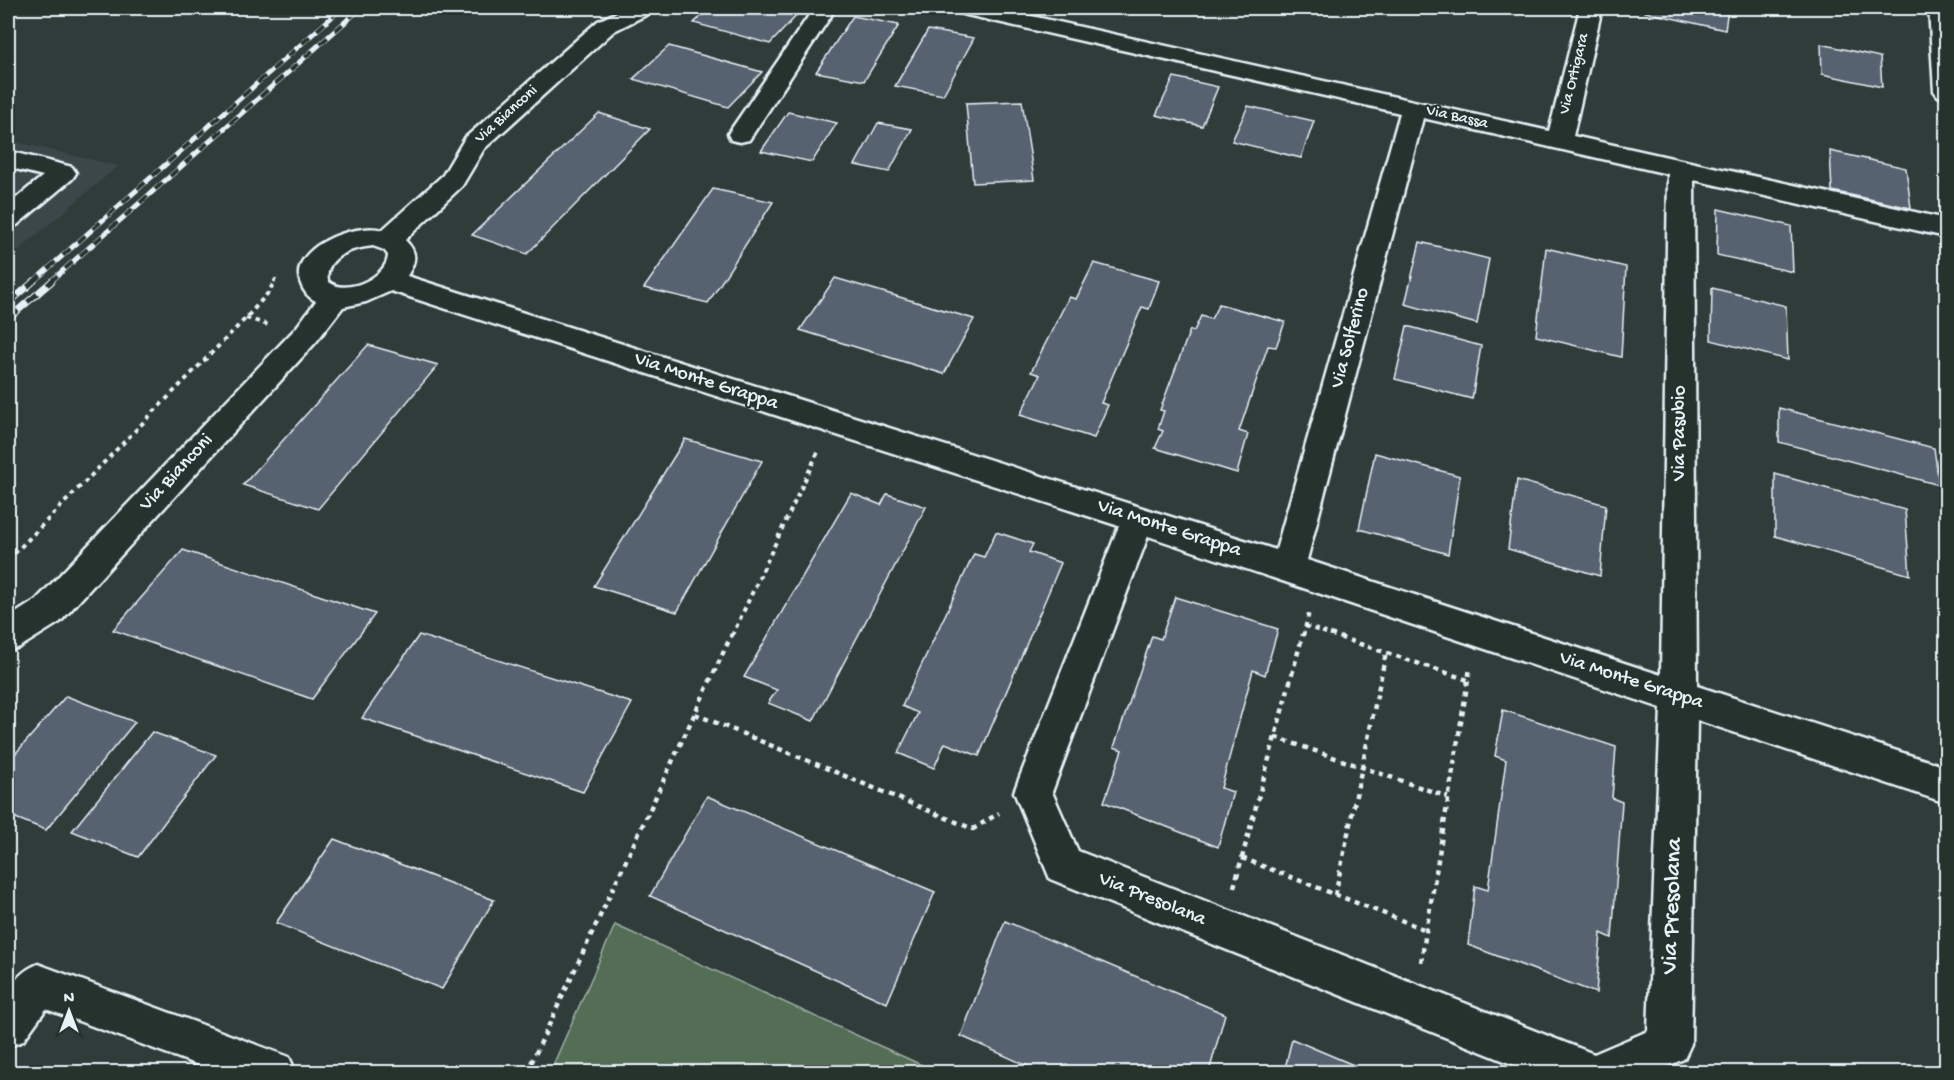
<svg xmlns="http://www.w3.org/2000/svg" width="1954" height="1080" font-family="'Gochi Hand',sans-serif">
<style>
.built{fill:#3b474a}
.green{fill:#536e55;stroke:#9eb0a6;stroke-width:1.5}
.building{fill:#56626f;stroke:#e8f1f8;stroke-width:1.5}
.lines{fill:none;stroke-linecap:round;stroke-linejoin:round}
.street-casing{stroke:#e8f1f8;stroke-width:5}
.path-far2{stroke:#e8f1f8;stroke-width:3;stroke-dasharray:4 4;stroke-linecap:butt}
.path-far1{stroke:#e8f1f8;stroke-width:4;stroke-dasharray:4.5 4.5;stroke-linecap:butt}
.path{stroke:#e8f1f8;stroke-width:4.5;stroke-dasharray:5 5;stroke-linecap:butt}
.street{fill:#26332d;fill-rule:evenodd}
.rail-far1-casing{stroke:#e8f1f8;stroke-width:5}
.rail-casing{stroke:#e8f1f8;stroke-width:7}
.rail-far1{stroke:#26332d;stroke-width:4;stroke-dasharray:10;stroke-linecap:butt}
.rail{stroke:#26332d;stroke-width:4.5;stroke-dasharray:13;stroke-linecap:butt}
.labels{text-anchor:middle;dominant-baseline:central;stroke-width:4.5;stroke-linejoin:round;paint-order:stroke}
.far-street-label{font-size:16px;fill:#e8f1f8;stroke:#26332d}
.street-label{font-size:20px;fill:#e8f1f8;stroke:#26332d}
.near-street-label{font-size:24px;fill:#e8f1f8;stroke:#26332d}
</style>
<rect width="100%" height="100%" fill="#303c3a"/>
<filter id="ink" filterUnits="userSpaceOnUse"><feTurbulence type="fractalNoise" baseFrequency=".0167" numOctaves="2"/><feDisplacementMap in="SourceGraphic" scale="12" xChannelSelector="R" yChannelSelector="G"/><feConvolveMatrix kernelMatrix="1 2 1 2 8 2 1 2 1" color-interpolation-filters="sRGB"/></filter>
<g filter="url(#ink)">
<path class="built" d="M8,140L118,166L8,259Z"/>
<path class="green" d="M615,925L937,1072H550Z"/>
<g class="building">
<path d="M710,8H780L799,13L770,44L694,23Z"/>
<path d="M1646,8H1728L1725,30L1645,12Z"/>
<path d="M853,16L899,25L864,81L816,72Z"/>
<path d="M928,30L974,38L943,95L895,86Z"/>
<path d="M1821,44L1880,57L1882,87L1822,74Z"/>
<path d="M669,46L762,72L728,107L633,79Z"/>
<path d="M1174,77L1218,87L1202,126L1156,115Z"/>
<path d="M1022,101L1034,180L973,183L966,103Z"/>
<path d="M1248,106L1314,121L1301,158L1232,141Z"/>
<path d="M788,112L837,123L812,162L761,151Z"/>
<path d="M599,113L650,129L527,254L472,235Z"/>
<path d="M878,123L912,129L889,172L855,165Z"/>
<path d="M1830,151L1906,168L1911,208L1832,191Z"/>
<path d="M713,189L773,202L708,303L644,288Z"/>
<path d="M1718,209L1791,226L1793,272L1717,255Z"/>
<path d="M1420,242L1489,259L1477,324L1405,304Z"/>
<path d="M1546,248L1626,267L1621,357L1536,336Z"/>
<path d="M1094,263L1159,281L1149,309L1142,307L1101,403L1108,405L1094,438L1020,415L1040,375L1031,372L1069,297L1076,299Z"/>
<path d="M835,278L974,319L944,374L800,330Z"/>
<path d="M1712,288L1786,306L1788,360L1711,340Z"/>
<path d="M1219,304L1285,322L1276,347L1268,346L1239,431L1248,434L1237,473L1155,448L1163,431L1158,429L1164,411L1160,410L1190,330L1194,331L1201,316L1211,319Z"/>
<path d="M1407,326L1481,346L1472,399L1395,379Z"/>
<path d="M368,345L438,365L318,509L243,485Z"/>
<path d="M1779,408L1934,448L1939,485L1779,442Z"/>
<path d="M685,439L762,461L677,612L594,586Z"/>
<path d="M1375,453L1460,476L1448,554L1359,529Z"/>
<path d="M1775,474L1905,510L1910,575L1775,536Z"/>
<path d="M1517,480L1606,505L1600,576L1508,549Z"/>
<path d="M851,493L881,505L887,494L926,507L813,721L768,703L777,690L744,677Z"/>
<path d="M996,532L1033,544L1029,552L1061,563L979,756L945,743L934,768L898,753L918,713L902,706L974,554L984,557Z"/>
<path d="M183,550L375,614L312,699L113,630Z"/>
<path d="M1175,597L1278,629L1265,675L1253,670L1221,788L1233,792L1218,847L1104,802L1122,750L1114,747L1152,636L1161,639Z"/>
<path d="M419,635L632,703L583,792L362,718Z"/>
<path d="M66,696L135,722L46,830L8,815V762Z"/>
<path d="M1503,710L1616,747L1612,798L1622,802L1612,938L1601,933L1596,993L1468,945L1475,886L1488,890L1506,760L1495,756Z"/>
<path d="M152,732L216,755L138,857L72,831Z"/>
<path d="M707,796L935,892L887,1003L650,896Z"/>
<path d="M334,839L494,900L442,989L276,923Z"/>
<path d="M1005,921L1225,1014L1209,1072H1041L961,1036Z"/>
<path d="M1292,1039L1370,1072H1284Z"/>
</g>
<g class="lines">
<defs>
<g id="street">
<path d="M626,8H653L650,13L614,31L484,149L462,186L405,240C418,253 416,261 407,276L1276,550L1400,113L967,15L959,13L956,8H995L1549,131L1580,8H1602L1573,136L1946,219V237L1694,180L1697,686L1946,767V803L1697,720L1691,1044L1684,1059L1653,1072H1532L1050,879L1014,792L1119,526L391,291L366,302L343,307L316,342L60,622L20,647L8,651V618L36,600L296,328L316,301C309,298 304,292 301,284C286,248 356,222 382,230L443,175L465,138L598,21ZM1423,118L1668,174L1661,675L1307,560ZM373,246L384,250L388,255C388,277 344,297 328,281C324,256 353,248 373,246ZM1148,536L1661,708L1648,1031L1594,1054L1078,851L1052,792Z"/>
<path d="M814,8H836L749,140L740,142L731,140L728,134Z"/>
<path d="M1929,8H1946V98L1938,96L1934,91Z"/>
<path d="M8,151L72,167L76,173L72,179L17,225L8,228V205L43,176L8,167Z"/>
<path d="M38,964L289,1057L296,1072H217L46,1009L23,1041L8,1047C8,1011 0,980 38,964Z"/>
</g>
</defs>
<use href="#street" class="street-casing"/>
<path class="path-far2" d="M274,282L276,278"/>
<g class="path-far1">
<path d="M246,318L269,325"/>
<path d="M8,560L246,318L268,293L275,281"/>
<path d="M1305,626L1335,636"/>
<path d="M732,636L818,452"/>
<path d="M1303,636L1309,613"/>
</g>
<g class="path">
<path d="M1330,634L1468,680"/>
<path d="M695,714L973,829L999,813"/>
<path d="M1275,737L1448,797"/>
<path d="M1242,858L1426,930"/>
<path d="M1234,887L1303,634"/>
<path d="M1335,895L1386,653"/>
<path d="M1421,962L1470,668"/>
<path d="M527,1072L732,634"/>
</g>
<use href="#street" class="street"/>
<defs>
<g id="rail-far1">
<path d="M33,282L342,8"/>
<path d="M50,282L361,8"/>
</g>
<g id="rail">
<path d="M8,304L34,281"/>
<path d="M8,319L52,281"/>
</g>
</defs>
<use href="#rail-far1" class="rail-far1-casing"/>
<use href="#rail" class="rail-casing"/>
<use href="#rail-far1" class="rail-far1"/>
<use href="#rail" class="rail"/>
</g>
</g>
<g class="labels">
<g class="far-street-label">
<text transform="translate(1575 74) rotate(-76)">Via Ortigara</text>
<text transform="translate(507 115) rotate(-42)">Via Bianconi</text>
<text transform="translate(1457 118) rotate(13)">Via Bassa</text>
</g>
<g class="street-label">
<text transform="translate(1351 338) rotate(-75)">Via Solferino</text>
<text transform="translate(706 382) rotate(18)">Via Monte Grappa</text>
<text transform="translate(1680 433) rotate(-90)">Via Pasubio</text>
<text transform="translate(177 473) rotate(-47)">Via Bianconi</text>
<text transform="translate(1169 529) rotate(18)">Via Monte Grappa</text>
<text transform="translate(1631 681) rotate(18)">Via Monte Grappa</text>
<text transform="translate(1152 900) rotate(22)">Via Presolana</text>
</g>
<g class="near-street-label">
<text transform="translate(1673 906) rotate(-88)">Via Presolana</text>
</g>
</g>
<rect width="1954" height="1080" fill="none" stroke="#26332d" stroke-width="30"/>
<rect x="15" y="15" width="1924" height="1050" fill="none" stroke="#e8f1f8" stroke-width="2" filter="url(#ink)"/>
<g transform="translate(69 1011)" stroke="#26332d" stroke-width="4.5" paint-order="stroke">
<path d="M0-4.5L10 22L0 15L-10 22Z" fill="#e8f1f8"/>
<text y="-9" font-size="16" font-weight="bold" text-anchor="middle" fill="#e8f1f8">N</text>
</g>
</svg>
